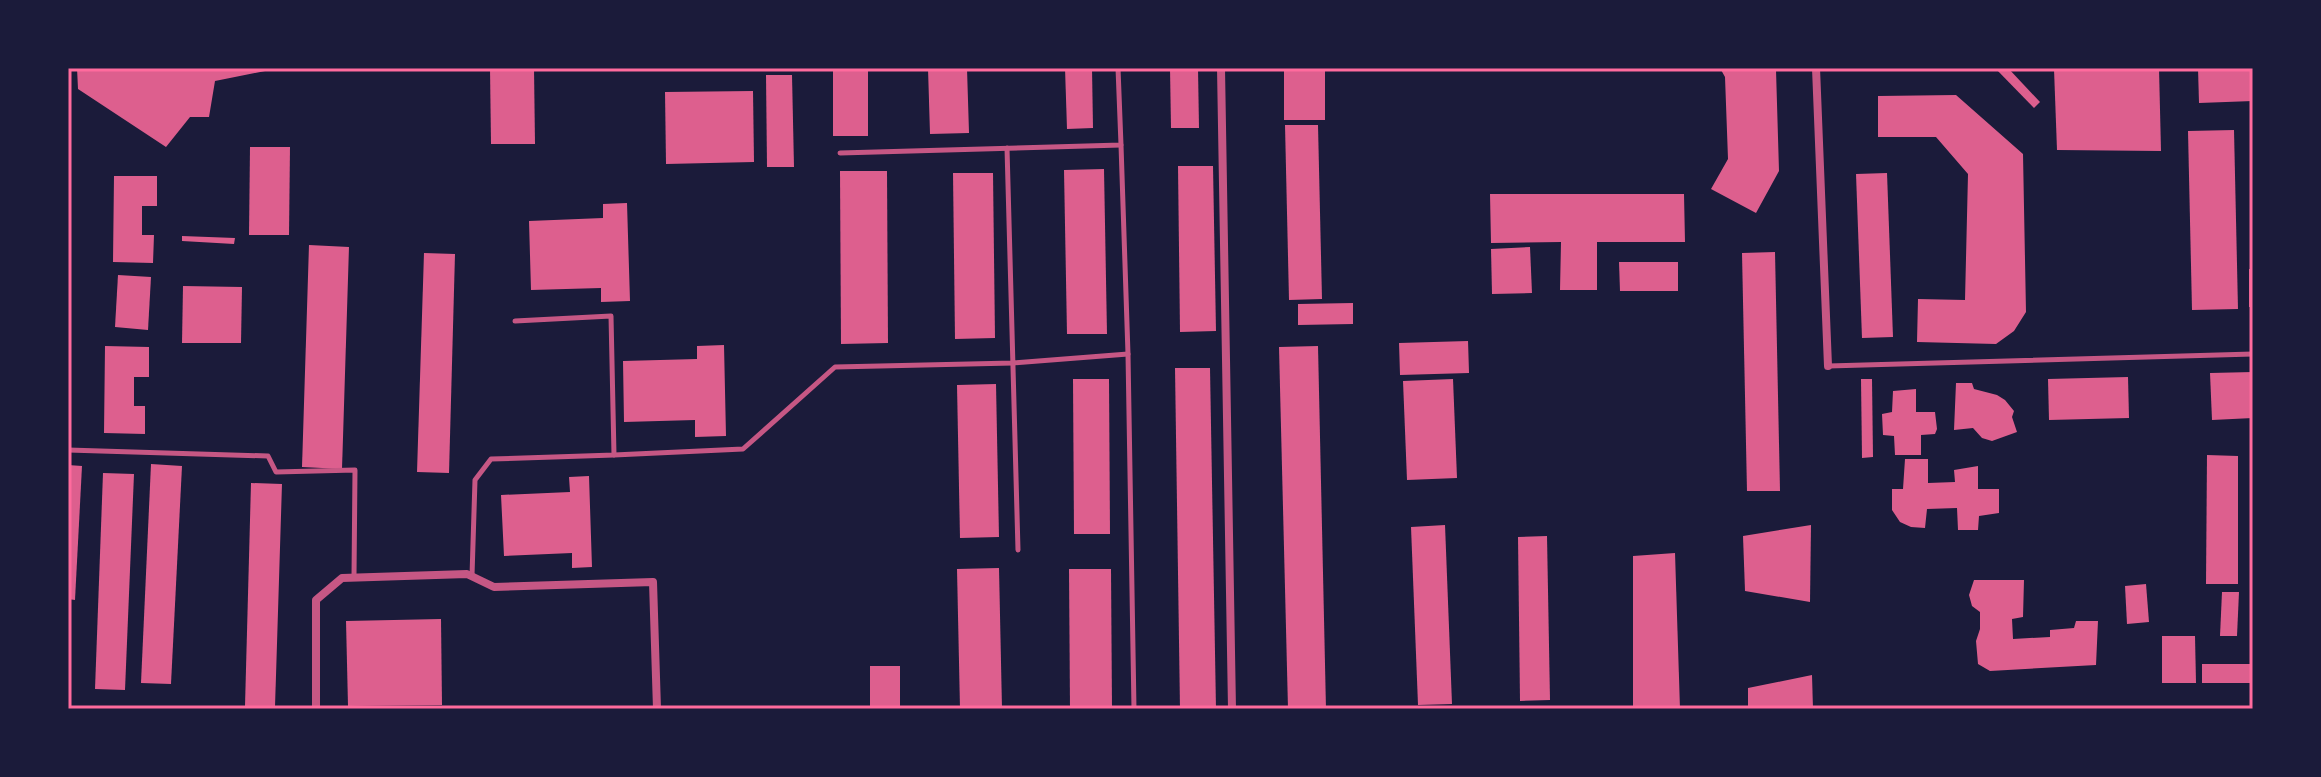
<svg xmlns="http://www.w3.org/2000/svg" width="2321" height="777" font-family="'IBM Plex Sans',sans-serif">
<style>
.building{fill:#dd5f8e}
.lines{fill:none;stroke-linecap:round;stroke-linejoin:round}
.service{stroke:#c65784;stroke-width:5}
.minor{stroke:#c65784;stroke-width:8}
.neatline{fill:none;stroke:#ff6b9d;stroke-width:3}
</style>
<rect width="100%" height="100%" fill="#1b1b3a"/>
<g class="building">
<path d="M77,68H275V69L215,81L209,117H190L166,147L78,89Z"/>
<path d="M490,68H534L535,144H491Z"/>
<rect x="833" y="68" width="35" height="68"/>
<path d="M928,68H967L969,133L930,134Z"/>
<path d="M1065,68H1092L1093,128L1067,129Z"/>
<path d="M1170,68H1198L1199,128H1171Z"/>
<rect x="1284" y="68" width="41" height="52"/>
<path d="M1720,68H1775L1776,70L1779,171L1756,213L1711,189L1728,159L1725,77Z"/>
<path d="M1995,68H2008L2040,102L2034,108Z"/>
<path d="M2063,68H2159L2161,151L2057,150L2054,69Z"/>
<path d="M2198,68H2253V101L2199,103Z"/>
<path d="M766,75H792L794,167H767Z"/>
<path d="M753,91L754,162L666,164L665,92Z"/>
<path d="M1956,95L2023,154L2026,312L2014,331L1996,344L1917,342L1918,299L1965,300L1968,174L1936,137H1878V96Z"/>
<path d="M1285,125H1318L1322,299L1289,300Z"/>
<path d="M2234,130L2238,309L2192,310L2188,131Z"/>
<path d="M250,147H290L289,235H249Z"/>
<path d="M1178,166H1213L1216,331L1180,332Z"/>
<path d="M1104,169L1107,334H1067L1064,170Z"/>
<path d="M840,171H887L888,343L841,344Z"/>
<path d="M953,173H993L995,338L955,339Z"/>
<path d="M1887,173L1893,337L1862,338L1856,174Z"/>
<path d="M114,176H157V206H142V235H154L153,263L113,262Z"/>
<path d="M1490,194H1684L1685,242H1597V290H1560L1561,242L1491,243Z"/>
<path d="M627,203L630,301L601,302V288L531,290L529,221L603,218V204Z"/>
<path d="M182,236L235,238L234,244L182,241Z"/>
<path d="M309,245L349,247L342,469L302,467Z"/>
<path d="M1530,247L1532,293L1492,294L1491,249Z"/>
<path d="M1775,252L1780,491H1747L1742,253Z"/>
<path d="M424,253L455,254L449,473L417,472Z"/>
<path d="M1619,262H1678V291H1620Z"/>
<rect x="2249" y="269" width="4" height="38"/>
<path d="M118,275L151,277L148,330L115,327Z"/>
<path d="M183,286L242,287L241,343H182Z"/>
<path d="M1353,303V324L1298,325V304Z"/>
<path d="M1468,341L1469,373L1400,375L1399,343Z"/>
<path d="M724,345L726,436L695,437V420L624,422L623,361L697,359V346Z"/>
<path d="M105,346L149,347V377H134V406H145V434L104,433Z"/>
<path d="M1318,346L1326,709H1288L1279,347Z"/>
<path d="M1175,368H1210L1216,709H1180Z"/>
<path d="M2253,372V418L2212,420L2210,373Z"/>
<path d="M2128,377L2129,418L2049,420L2048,379Z"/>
<path d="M1073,379H1109L1110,534H1074Z"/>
<path d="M1453,379L1457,478L1407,480L1403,381Z"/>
<path d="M1861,379H1872L1873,457L1862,458Z"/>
<path d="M1956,383H1972L1974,389L1997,395L2005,400L2014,411L2012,417L2017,432L1992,441L1982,438L1973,428L1954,430Z"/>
<path d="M996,384L999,537L960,538L957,385Z"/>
<path d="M1916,389V412H1935L1937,429L1935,434L1921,435V455H1895L1894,436L1883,435L1882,414L1892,412L1893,391Z"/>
<path d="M2207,455L2238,456V584H2206Z"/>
<path d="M1905,459H1928V483L1955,482L1954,470L1978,466V489H1999V513L1979,516L1978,530H1958L1957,508L1927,509L1925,528L1911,527L1900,522L1892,510V489H1903Z"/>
<path d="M151,464L182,466L171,684L141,683Z"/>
<path d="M68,465L82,466L75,600L68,599Z"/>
<path d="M103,473L134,474L125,690L95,689Z"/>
<path d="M589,476L592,567L572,568V553L504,556L501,495L570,492L569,477Z"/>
<path d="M251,483L282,484L275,707L245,706Z"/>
<path d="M1445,525L1452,704L1418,705L1411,527Z"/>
<path d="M1811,525L1810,602L1745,591L1743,536Z"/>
<path d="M1547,536L1550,700L1520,701L1518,537Z"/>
<path d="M1675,553L1680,709H1633V556Z"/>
<path d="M999,568L1002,709H960L957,569Z"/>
<path d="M1069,569H1111L1112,709H1070Z"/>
<path d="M1974,580H2024L2023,617L2012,619L2013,639L2050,637V630L2074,628L2076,621H2098L2096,665L1990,671L1978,664L1976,641L1980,629V612L1972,606L1969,595Z"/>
<path d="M2146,584L2149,622L2127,624L2125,586Z"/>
<path d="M2222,592H2239L2237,636H2220Z"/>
<path d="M441,619L442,705L348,706L346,621Z"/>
<path d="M2162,636H2195L2196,683H2162Z"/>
<rect x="2202" y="664" width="51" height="19"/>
<rect x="870" y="666" width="30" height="43"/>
<path d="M1812,675L1813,709H1748V688Z"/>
</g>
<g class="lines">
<g class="service">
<path d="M1121,145L1128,354L1134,709"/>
<path d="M1007,148L1018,550"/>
<path d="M840,153L1121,145L1118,68"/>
<path d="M1828,366L2253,354"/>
<path d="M68,450L268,456L276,472L355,470L354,577"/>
<path d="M614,455L743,449L835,367L1013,363L1128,354"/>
<path d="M472,576L475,480L491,459L614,455L611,316L515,321"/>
</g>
<g class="minor">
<path d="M1221,68L1232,709"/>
<path d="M1816,68L1828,366"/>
<path d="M316,709V600L342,578L467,574L494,587L653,582L657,709"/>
</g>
</g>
<rect width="2321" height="777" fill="none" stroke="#1b1b3a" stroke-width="140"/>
<rect x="70" y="70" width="2181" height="637" class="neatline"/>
</svg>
